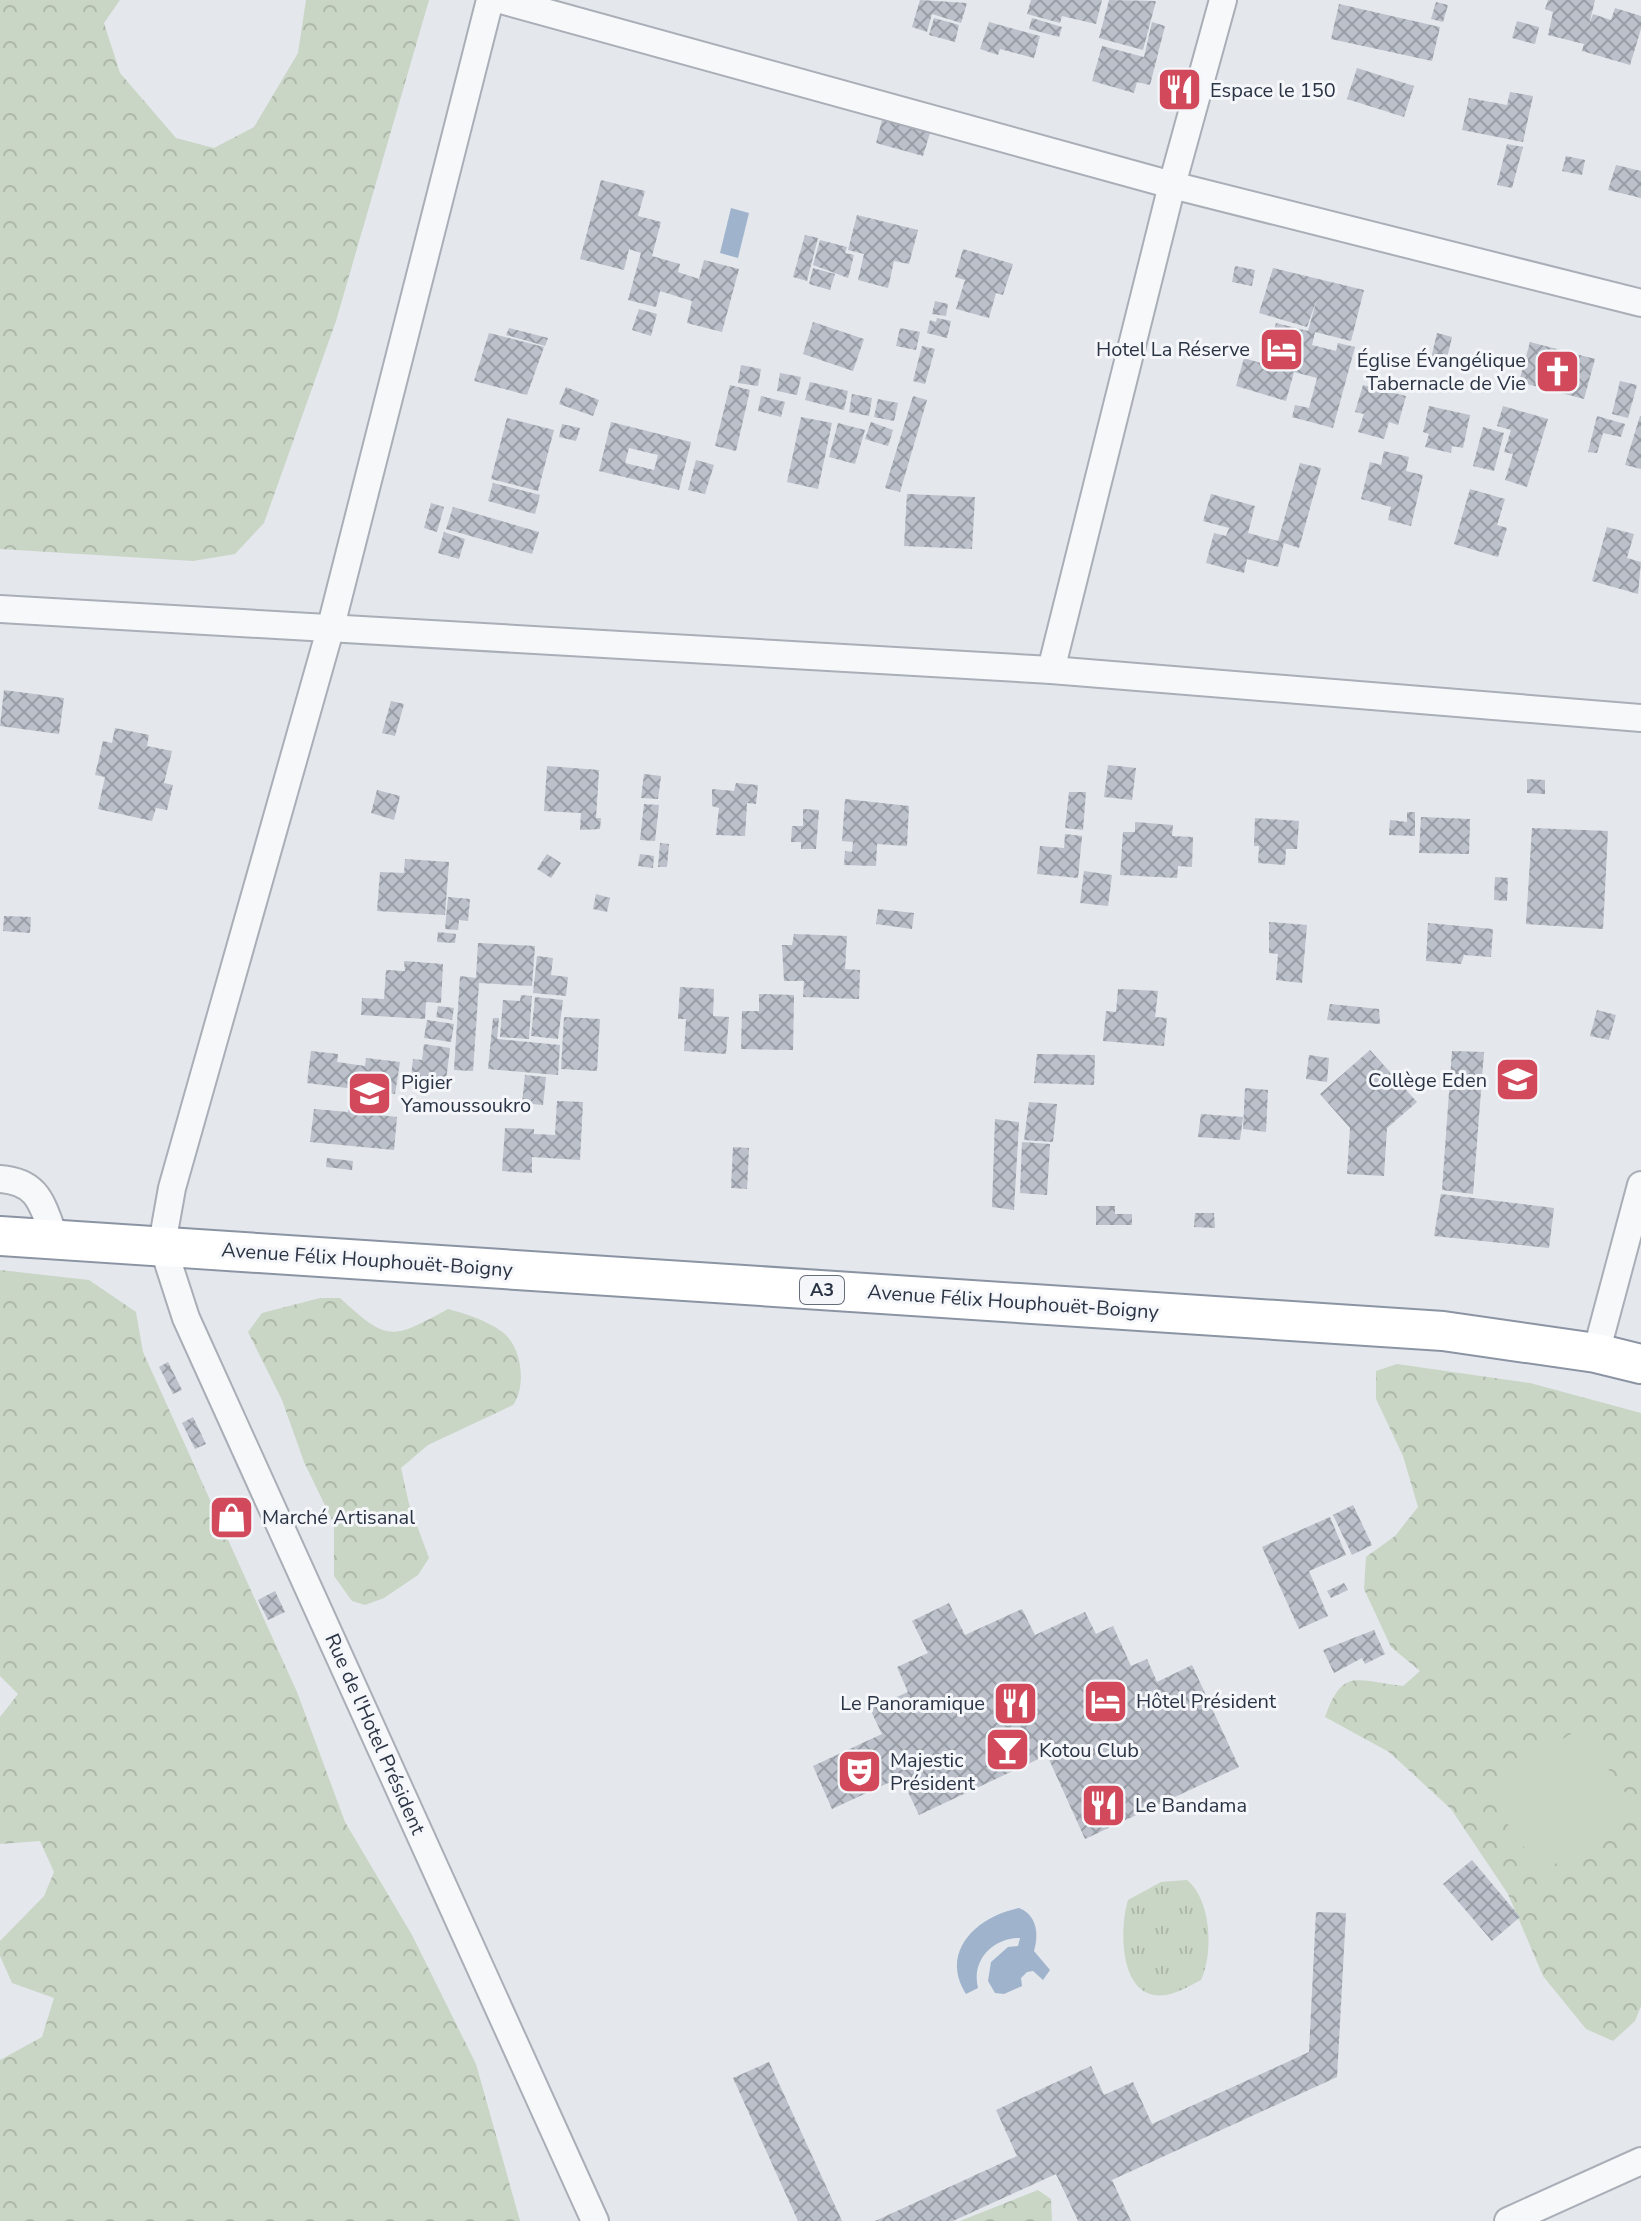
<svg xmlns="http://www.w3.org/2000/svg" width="1641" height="2221" font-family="'Nunito Sans',sans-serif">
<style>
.forest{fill:url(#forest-crowns)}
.park{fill:url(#park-tufts)}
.pitch{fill:#c9d6c5}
.water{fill:#9fb4cc}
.building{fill:url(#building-cross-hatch);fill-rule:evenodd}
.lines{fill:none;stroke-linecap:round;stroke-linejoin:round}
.minor-casing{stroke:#a9aeb7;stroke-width:30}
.highway-casing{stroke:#8b94a3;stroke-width:42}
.minor{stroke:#f7f8fa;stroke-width:26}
.highway{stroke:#fff;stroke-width:38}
.labels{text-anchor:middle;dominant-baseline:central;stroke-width:6;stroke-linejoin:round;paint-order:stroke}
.shield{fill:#f4f6f9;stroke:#676e7b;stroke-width:2}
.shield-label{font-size:18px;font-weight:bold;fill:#2b3445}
.poi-label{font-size:20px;fill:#2b3445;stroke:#f4f6f9;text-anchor:start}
.street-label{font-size:20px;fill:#2b3445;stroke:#f4f6f9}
</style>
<defs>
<pattern id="forest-crowns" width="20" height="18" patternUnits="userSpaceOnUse" patternTransform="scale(2)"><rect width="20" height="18" fill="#c9d6c5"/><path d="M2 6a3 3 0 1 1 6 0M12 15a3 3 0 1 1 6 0" fill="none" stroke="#adb8ab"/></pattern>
<pattern id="park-tufts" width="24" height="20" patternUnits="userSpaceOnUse" patternTransform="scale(2)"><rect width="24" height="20" fill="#c9d6c5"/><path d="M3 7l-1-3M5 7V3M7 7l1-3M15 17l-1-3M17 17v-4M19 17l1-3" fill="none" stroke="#adb8ab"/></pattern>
<pattern id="building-cross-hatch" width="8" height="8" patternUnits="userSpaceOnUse" patternTransform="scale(2)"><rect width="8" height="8" fill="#bbc0ca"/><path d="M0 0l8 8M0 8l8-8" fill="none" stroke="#989da6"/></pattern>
</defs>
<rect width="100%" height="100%" fill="#e4e7ec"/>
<g class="forest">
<path d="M0,0H120L104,23L120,73L176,138L214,148L254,127L298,53L306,0H429L336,321L264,523L235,554L193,561L0,549Z"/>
<path d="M0,1270L89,1280L136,1312L143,1352L297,1692L345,1822L412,1935L476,2064L520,2221H0V2060L42,2037L54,1998L12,1983L0,1956V1941L44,1896L54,1872L40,1841L0,1844V1717L18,1694L0,1676Z"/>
<path d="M320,1298H340C388,1342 391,1340 448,1309C467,1314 485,1320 501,1331C522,1345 527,1386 513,1405L428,1445L401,1468L409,1504L429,1558L418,1575L384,1598L365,1605L352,1601L334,1576V1524L304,1462L282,1400L248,1332L262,1313Z"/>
<path d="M1397,1364L1530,1383L1641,1413V2006L1635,2021L1613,2041L1586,2029L1543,1976L1508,1894L1451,1809L1389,1752L1325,1717C1343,1667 1356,1681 1403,1686L1420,1671L1391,1647L1364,1589L1366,1557L1395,1536L1418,1507L1403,1456L1376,1399V1371Z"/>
<path d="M1038,2190L1051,2199L1052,2221H960Z"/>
</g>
<path class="park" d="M1187,1880C1211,1899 1214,1953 1201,1980C1191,1985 1178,1993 1166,1995C1119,2002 1119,1929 1128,1900L1161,1882Z"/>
<path class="pitch" d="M1579,1728L1636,1808L1542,1873L1486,1793Z"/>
<g class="water">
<path d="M731,208L749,213L738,258L720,253Z"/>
<path d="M1019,1908C1037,1915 1039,1934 1034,1951L1050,1970L1043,1980L1033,1971L1027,1972L1021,1978L1022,1986L1004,1994L995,1993L988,1981L991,1962L1008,1947L1018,1946L1020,1938C993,1938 971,1960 978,1988L966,1994C939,1952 977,1916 1019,1908Z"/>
</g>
<g class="building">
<path d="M920,0L967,3L961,23L932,14L927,32L912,27Z"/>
<path d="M1031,0H1102L1096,24L1062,16L1060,23L1027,14Z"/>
<path d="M1109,0L1156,1L1143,50L1099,38Z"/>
<path d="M1548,0H1595L1589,25L1593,14L1611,20L1615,8L1641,16V29L1630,65L1582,51L1584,44L1548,35L1553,12L1545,9Z"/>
<path d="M1436,2L1448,5L1443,22L1431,19Z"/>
<path d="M1339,4L1440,27L1432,61L1331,39Z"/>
<path d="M934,18L959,25L955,42L929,35Z"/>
<path d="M1032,18L1062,27L1059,37L1029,29Z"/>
<path d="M1517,21L1539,27L1535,44L1512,38Z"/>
<path d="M989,22L1040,36L1034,58L1000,49L998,55L980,49Z"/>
<path d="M1152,22L1165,26L1150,85L1137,82L1134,93L1092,81L1102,46L1144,57Z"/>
<path d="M1357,68L1414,86L1404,117L1347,99Z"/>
<path d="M1510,92L1533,96L1523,142L1462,130L1469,98L1507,105Z"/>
<path d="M882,120L930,133L923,156L876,143Z"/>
<path d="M1507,144L1523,147L1512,188L1497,185Z"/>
<path d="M1566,156L1585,160L1582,175L1562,171Z"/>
<path d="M1616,165L1641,171V198L1608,190Z"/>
<path d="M601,180L645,191L638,216L661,222L652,256L680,264L678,272L699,279L704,260L739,269L722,332L687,323L692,301L660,291L656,307L628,300L641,253L629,249L624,270L580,259Z"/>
<path d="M857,215L918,230L909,264L894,261L888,288L858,280L864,254L848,250Z"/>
<path d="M805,235L818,238L807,281L793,277Z"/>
<path d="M820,240L847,247L845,253L854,255L848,278L813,265Z"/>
<path d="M963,249L1013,264L1003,295L996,293L989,318L956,309L965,280L955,277Z"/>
<path d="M1235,266L1255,270L1252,286L1232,282Z"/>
<path d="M813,268L835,274L830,290L809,284Z"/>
<path d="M1273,268L1364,290L1351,341L1315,332L1312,345L1336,351L1338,343L1355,347L1333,428L1292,417L1295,405L1309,408L1317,378L1294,372L1286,401L1236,386L1244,358L1264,364L1276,323L1308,331L1317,299L1307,327L1259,313Z"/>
<path d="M935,301L948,304L946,316L932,314Z"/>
<path d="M639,309L657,314L651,336L632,330Z"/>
<path d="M937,318L951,321L947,338L927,333L930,320L936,322Z"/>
<path d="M813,322L864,339L853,371L803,354Z"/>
<path d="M509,328L548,338L545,346L506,335Z"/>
<path d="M900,328L920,332L916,350L896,346Z"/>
<path d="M489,333L544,347L527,395L474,381Z"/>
<path d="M1437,333L1452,337L1445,366L1430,363Z"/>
<path d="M1530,342L1595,359L1584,399L1519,382Z"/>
<path d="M922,346L935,349L925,384L913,381Z"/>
<path d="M741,365L761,369L758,386L738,383Z"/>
<path d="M780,373L801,377L797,395L777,391Z"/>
<path d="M1620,381L1637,385L1628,418L1612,414Z"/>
<path d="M810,382L848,391L844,410L805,400Z"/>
<path d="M730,385L750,390L736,451L715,446Z"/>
<path d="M1363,385L1406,396L1398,425L1389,422L1384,439L1358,432L1364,414L1355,412Z"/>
<path d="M566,387L599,400L593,416L559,404Z"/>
<path d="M852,394L872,398L869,416L849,412Z"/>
<path d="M761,396L785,402L781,417L758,411Z"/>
<path d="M913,396L927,400L900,492L885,488Z"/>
<path d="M878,399L898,403L894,421L874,417Z"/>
<path d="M1429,406L1470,415L1463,448L1452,446L1451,453L1425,447L1429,434L1423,432Z"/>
<path d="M1503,406L1548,419L1527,487L1505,480L1513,454L1504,452L1511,430L1497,426Z"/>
<path d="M1597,416L1625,424L1621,437L1603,433L1597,453L1588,452Z"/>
<path d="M1640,416H1641V469L1625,465Z"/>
<path d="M801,417L832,423L818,489L787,482Z"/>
<path d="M507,418L554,430L538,491L491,479Z"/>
<path d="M611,422L691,442L679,490L599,471ZM629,448L658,455L654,470L625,463Z"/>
<path d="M871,422L893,430L888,446L865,439Z"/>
<path d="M838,423L865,430L855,464L829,457Z"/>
<path d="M562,424L580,428L576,441L559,437Z"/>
<path d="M1483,427L1504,433L1494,471L1473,466Z"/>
<path d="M1384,451L1409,457L1406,471L1423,475L1411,526L1388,520L1391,507L1361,499L1370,462L1381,465Z"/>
<path d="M696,460L714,465L705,494L688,490Z"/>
<path d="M1300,463L1321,468L1299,548L1284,543L1278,567L1247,559L1244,573L1206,563L1214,533L1226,536L1229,528L1203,521L1211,494L1255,506L1248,533L1278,541Z"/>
<path d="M493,483L540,495L535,514L488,501Z"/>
<path d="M1470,489L1505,499L1497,525L1507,528L1498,557L1454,544Z"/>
<path d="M907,494L975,497L972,549L904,546Z"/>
<path d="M431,503L444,507L437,532L424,528Z"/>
<path d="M453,507L539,532L532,554L446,529Z"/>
<path d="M1607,527L1634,534L1627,558L1641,562L1638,594L1592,581Z"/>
<path d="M444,532L465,539L459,559L438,553Z"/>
<path d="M4,690L64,698L59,734L0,726Z"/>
<path d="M391,701L404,704L395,736L382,733Z"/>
<path d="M115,728L149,735L147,746L172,751L164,783L173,785L167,810L156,808L152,821L98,809L105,777L95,775L103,741L112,743Z"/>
<path d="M1108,765L1136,768L1132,800L1104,797Z"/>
<path d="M547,766L599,770L596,818H601L600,829L580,830L581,813L544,811Z"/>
<path d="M644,774L661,776L658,799L641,798Z"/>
<path d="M1527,779L1545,780V794L1527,793Z"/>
<path d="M736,783L758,785L756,804L747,803L745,836L716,835L719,808L712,806V789L734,791Z"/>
<path d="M377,790L400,796L394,820L371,813Z"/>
<path d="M1069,792H1086L1083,830L1065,828Z"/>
<path d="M845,799L909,806L907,846L877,844L876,866L844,865L845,851L852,852L853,842L842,841Z"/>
<path d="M644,804L659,805L655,841L640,840Z"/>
<path d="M803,809L819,810L816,849H801V842H791L792,826H803Z"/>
<path d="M1407,812H1415V836L1389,835L1390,820L1407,822Z"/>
<path d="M1421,817L1470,819L1469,854L1419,853Z"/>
<path d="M1255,818L1299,821L1297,849H1286L1285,865L1258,863L1259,846H1254Z"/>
<path d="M1135,822L1173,825L1172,836L1193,837L1192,867L1178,866L1177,878L1120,875L1123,832H1135Z"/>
<path d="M1532,828L1608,831L1603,929L1526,924Z"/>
<path d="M1065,834L1082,836L1078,878L1037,874L1040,846L1064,848Z"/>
<path d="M660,843L669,844L667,867H658Z"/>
<path d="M547,854L561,863L551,878L537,869Z"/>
<path d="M640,854L654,856L653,868L638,866Z"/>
<path d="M405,859L449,862L445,915L377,911L380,872L404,873Z"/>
<path d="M1084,871L1112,875L1108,906L1080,903Z"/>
<path d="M1495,877L1508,878L1507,901L1494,900Z"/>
<path d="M596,894L610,898L607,912L593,909Z"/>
<path d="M448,897L470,899L468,921L459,920L458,930L445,929Z"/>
<path d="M878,909L914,913L912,929L876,924Z"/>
<path d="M4,916L31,917L30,933L3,931Z"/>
<path d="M1269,922L1307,925L1302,983L1276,980L1278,954L1269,953Z"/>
<path d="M1428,923L1493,929L1491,957L1464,955L1461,964L1426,961Z"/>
<path d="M438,932L456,934L455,943L437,942Z"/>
<path d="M794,934L847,936L845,969L860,970L859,999L803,997L804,981H784L782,945H792Z"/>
<path d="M478,943L535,946L532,986L479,983L473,1071L454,1070L460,976L476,978Z"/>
<path d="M537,956L553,958L551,975L568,977L566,996L533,993Z"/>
<path d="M404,961L443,964L441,1003L426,1002L425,1019L361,1015L362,998L384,999L386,970L405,971Z"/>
<path d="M680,987L714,989L713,1016L729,1017L726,1054L684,1051L686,1019H678Z"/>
<path d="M1118,989L1158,991L1155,1017L1167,1018L1164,1046L1103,1041L1106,1011L1116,1012Z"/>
<path d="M759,994L794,995L793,1050L741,1049L742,1011H759Z"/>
<path d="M521,995L532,996L529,1039L500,1037L503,1000L520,1001Z"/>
<path d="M535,997L563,1000L558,1039L531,1036Z"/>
<path d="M1330,1004L1379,1009L1380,1024L1327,1020Z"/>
<path d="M438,1006L454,1008L452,1020L436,1017Z"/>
<path d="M1597,1010L1616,1015L1609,1040L1590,1036Z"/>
<path d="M564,1017L600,1019L597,1071L561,1069Z"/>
<path d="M493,1018H499L497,1039L560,1045L558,1075L488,1069Z"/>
<path d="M427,1020L454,1024L451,1042L424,1038Z"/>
<path d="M424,1044L450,1048L445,1089L410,1085L413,1059L422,1060Z"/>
<path d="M1370,1050L1417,1102L1387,1128L1384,1176L1347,1174L1350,1128L1320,1094Z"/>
<path d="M311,1051L338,1054L337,1062L365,1066L366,1058L400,1062L395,1094L307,1083Z"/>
<path d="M1452,1051L1484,1052L1473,1194L1442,1190Z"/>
<path d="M1037,1054L1095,1055L1094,1085L1034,1083Z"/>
<path d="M1309,1055L1329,1058L1327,1082L1306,1079Z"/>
<path d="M525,1075L546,1077L543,1105L522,1103Z"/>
<path d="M1245,1088L1268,1090L1266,1132L1243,1129Z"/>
<path d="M350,1097L363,1098L362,1113L397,1117L394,1150L310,1142L314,1109L348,1112Z"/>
<path d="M557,1101L583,1102L580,1160L532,1157V1173L502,1171L505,1128L534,1129V1134L555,1135Z"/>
<path d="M1029,1102L1057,1104L1053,1142L1024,1140Z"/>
<path d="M1201,1114L1243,1117L1240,1140L1198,1137Z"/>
<path d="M995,1119L1019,1122L1014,1210L992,1207Z"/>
<path d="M1022,1142L1050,1144L1047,1195L1020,1193Z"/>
<path d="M733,1147L749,1148L747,1189L731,1188Z"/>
<path d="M327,1158L353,1161L352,1170L326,1167Z"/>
<path d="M1441,1194L1554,1208L1549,1248L1434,1236Z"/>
<path d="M1096,1206H1115V1214H1132V1225H1096Z"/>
<path d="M1195,1213H1214L1215,1228L1194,1227Z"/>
<path d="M168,1362L182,1390L173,1394L159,1367Z"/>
<path d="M193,1417L206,1444L195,1449L182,1423Z"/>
<path d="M1353,1505L1372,1545L1352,1555L1333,1515Z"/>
<path d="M1330,1517L1346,1555L1309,1571L1328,1616L1299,1629L1262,1547Z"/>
<path d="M1344,1583L1348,1590L1331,1598L1327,1591Z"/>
<path d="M275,1591L285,1612L268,1620L258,1600Z"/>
<path d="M949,1603L965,1635L1022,1609L1035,1635L1085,1612L1096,1634L1113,1626L1131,1666L1147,1659L1157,1682L1192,1665L1239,1767L1085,1839L1047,1755L919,1815L901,1777L832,1809L813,1766L882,1734L870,1709L908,1692L897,1667L928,1653L912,1621Z"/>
<path d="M1374,1630L1385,1654L1365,1664L1362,1658L1334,1673L1323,1650Z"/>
<path d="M1472,1860L1520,1917L1492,1941L1443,1884Z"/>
<path d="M1316,1912L1346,1913L1337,2077L1112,2180L1131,2221H1078L1056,2174L953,2221H875L1017,2156L996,2110L1091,2066L1104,2095L1133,2082L1152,2124L1309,2052Z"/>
<path d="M769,2062L842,2221H798L733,2078Z"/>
</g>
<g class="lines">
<defs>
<g id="minor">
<path d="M490,0L330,630L172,1188L162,1244L186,1318L595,2221"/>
<path d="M501,0L1172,185L1641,303"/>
<path d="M0,609L1051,670L1641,718"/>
<path d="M1051,670L1172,185L1223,0"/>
<path d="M0,1179C41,1182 42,1207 56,1240"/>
<path d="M1596,1353L1641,1185"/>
<path d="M1508,2221L1641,2161"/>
</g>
<path id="highway" d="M0,1236L1443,1331L1596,1353L1641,1364"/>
</defs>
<use href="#minor" class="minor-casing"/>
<use href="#highway" class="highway-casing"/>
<use href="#minor" class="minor"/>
<use href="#highway" class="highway"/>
</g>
<defs>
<symbol id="restaurant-square" viewBox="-11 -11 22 22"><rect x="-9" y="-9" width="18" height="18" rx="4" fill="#d1495b" stroke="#f4f6f9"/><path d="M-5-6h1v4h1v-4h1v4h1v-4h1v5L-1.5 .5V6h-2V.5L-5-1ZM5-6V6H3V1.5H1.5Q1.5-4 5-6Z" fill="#fff"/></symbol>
<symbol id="hotel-square" viewBox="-11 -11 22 22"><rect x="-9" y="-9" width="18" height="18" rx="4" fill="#d1495b" stroke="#f4f6f9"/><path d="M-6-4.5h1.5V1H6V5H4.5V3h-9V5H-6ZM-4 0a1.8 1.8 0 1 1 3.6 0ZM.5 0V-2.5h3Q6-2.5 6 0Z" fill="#fff"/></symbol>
<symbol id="church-square" viewBox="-11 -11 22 22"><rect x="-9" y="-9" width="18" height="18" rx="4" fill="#d1495b" stroke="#f4f6f9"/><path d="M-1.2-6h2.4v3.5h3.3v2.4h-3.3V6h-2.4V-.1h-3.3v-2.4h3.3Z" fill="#fff"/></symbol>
<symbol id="school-square" viewBox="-11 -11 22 22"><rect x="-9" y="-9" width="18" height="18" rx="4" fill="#d1495b" stroke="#f4f6f9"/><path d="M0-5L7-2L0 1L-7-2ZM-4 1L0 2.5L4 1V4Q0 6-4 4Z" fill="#fff"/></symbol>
<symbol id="shop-square" viewBox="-11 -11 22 22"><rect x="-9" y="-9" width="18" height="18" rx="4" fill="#d1495b" stroke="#f4f6f9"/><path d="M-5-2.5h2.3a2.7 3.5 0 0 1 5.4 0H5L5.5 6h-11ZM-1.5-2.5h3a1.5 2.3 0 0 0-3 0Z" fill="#fff"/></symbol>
<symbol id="bar-square" viewBox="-11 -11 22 22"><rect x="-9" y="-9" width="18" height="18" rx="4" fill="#d1495b" stroke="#f4f6f9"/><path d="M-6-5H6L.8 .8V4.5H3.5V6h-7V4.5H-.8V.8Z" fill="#fff"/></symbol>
<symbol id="theatre-square" viewBox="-11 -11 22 22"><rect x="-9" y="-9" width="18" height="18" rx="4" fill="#d1495b" stroke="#f4f6f9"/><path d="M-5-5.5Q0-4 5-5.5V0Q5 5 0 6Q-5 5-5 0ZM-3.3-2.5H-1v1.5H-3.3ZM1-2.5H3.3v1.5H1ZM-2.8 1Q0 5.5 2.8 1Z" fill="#fff"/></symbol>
</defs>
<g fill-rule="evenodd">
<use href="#restaurant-square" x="1154" y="64" width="51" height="51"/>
<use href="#hotel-square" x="1256" y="324" width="51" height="51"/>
<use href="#church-square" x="1532" y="346" width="51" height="51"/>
<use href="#school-square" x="1492" y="1054" width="51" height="51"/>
<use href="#school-square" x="344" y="1068" width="51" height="51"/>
<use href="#shop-square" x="206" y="1492" width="51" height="51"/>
<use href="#hotel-square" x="1080" y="1676" width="51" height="51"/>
<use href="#restaurant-square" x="990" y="1678" width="51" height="51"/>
<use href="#bar-square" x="982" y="1724" width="51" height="51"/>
<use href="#theatre-square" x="834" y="1746" width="51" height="51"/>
<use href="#restaurant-square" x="1078" y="1780" width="51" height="51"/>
</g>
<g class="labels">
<rect class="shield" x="800" y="1276" width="44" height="28" rx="6"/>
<g class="shield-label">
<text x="822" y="1290">A3</text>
</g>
<g class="poi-label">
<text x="1210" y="90">Espace le 150</text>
<text x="1250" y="349" text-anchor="end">Hotel La Réserve</text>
<text x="1526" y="360" text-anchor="end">Église Évangélique<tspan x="1526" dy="23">Tabernacle de Vie</tspan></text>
<text x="1487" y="1080" text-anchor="end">Collège Eden</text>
<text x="401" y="1082">Pigier<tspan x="401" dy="23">Yamoussoukro</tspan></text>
<text x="262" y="1517">Marché Artisanal</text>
<text x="1136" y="1701">Hôtel Président</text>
<text x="985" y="1703" text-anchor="end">Le Panoramique</text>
<text x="1039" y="1750">Kotou Club</text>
<text x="890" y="1760">Majestic<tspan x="890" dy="23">Président</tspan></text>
<text x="1135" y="1805">Le Bandama</text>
</g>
<g class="street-label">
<text transform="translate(367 1260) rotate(4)">Avenue Félix Houphouët-Boigny</text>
<text transform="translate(1013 1302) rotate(4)">Avenue Félix Houphouët-Boigny</text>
<text transform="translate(375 1734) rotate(66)">Rue de l'Hotel Président</text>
</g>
</g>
</svg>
